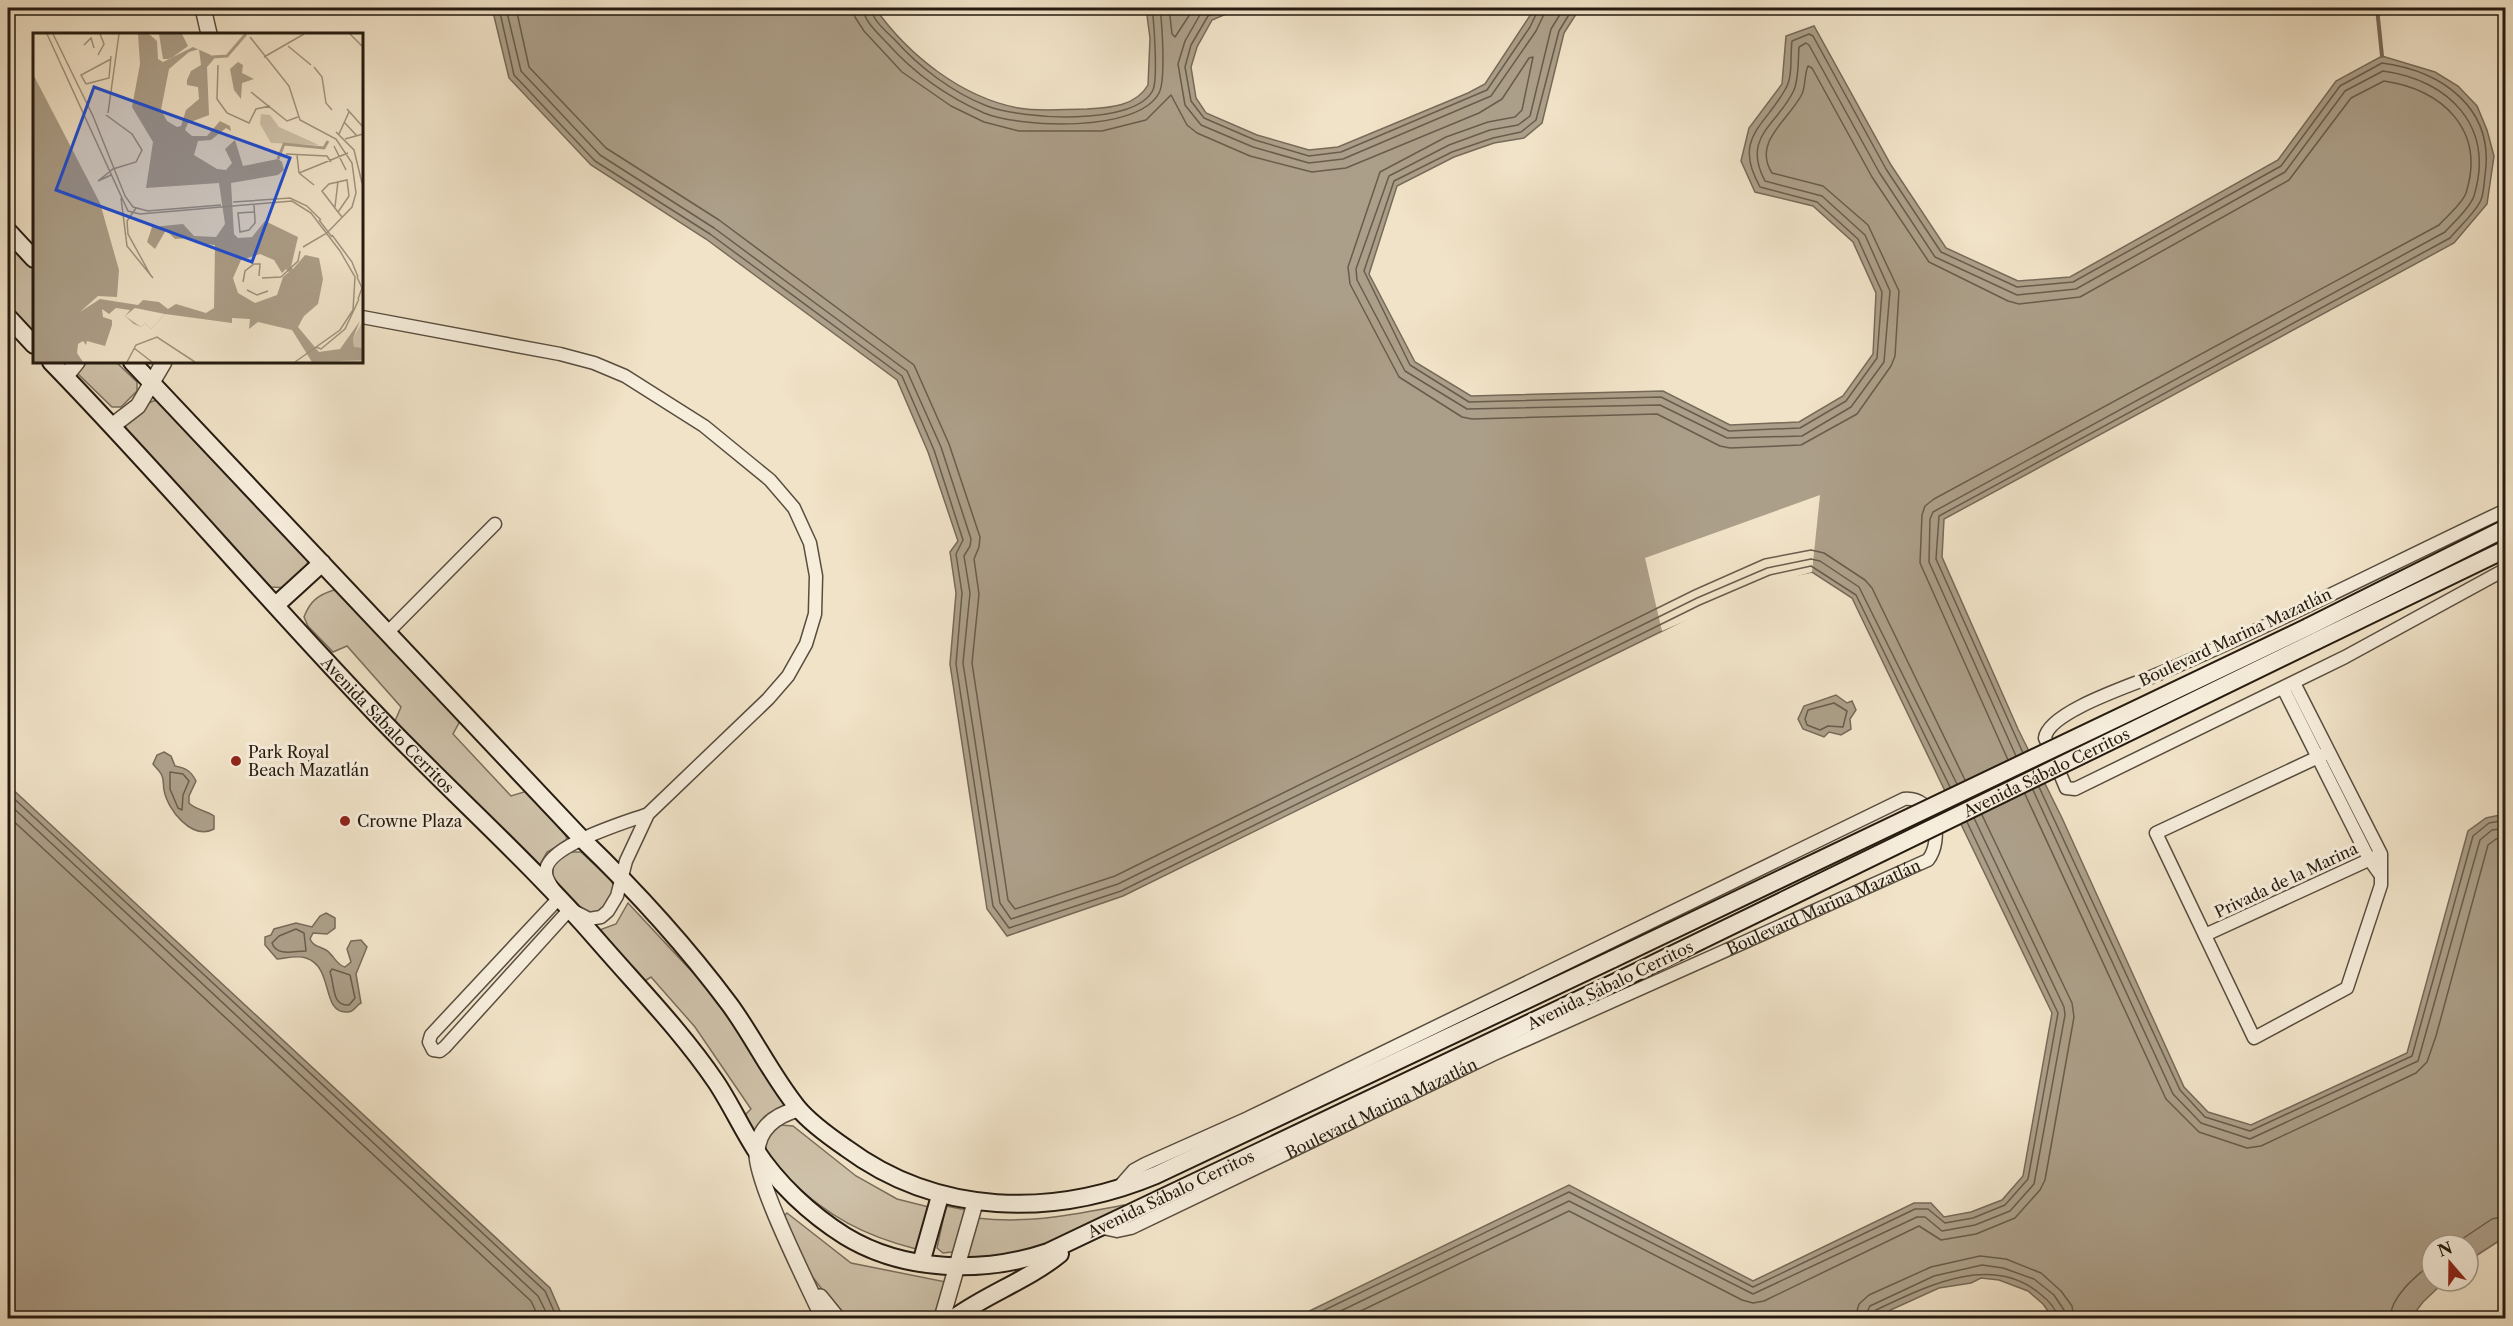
<svg xmlns="http://www.w3.org/2000/svg" width="2513" height="1326" font-family="'Libre Caslon Text',serif">
<style>
.green{fill:#cec1a9;stroke:#7a6e5c;stroke-width:1.5}
.water{fill:#ac9f89;stroke:#766a59;stroke-width:1.5}
.pier{fill:#f1e3c8}
.lines{fill:none;stroke-linecap:round;stroke-linejoin:round}
.shore{stroke:#685d4c;stroke-width:1.5}
.stream{stroke:#766a59;stroke-width:4}
.minor-casing{stroke:#584d3e;stroke-width:15}
.tertiary-casing{stroke:#584d3e;stroke-width:18}
.secondary-casing{stroke:#251b10;stroke-width:20}
.minor{stroke:#f6eddb;stroke-width:12}
.tertiary{stroke:#f6eddb;stroke-width:15}
.secondary{stroke:#f6eddb;stroke-width:16}
.secondary-bridge-casing{stroke:#251b10;stroke-width:20;stroke-linecap:butt}
.secondary-bridge{stroke:#f6eddb;stroke-width:16}
.poi-dot{fill:#8f2418;stroke:#f6eddb;stroke-width:2}
.labels{text-anchor:middle;dominant-baseline:central;stroke-width:6;stroke-linejoin:round;paint-order:stroke}
.street-label{font-size:16px;fill:#251b10;stroke:#f6eddb}
.poi-label{font-size:16px;fill:#251b10;stroke:#f6eddb;text-anchor:start}
.inset-river{fill:none;stroke:#ac9f89;stroke-width:3}
.inset-road{fill:none;stroke:#9f937e;stroke-width:1.5}
.view{fill:#1d4ed8;fill-opacity:0.15;stroke:#1d4ed8;stroke-width:3}
.inset-edge{fill:none;stroke:#251b10;stroke-width:3}
</style>
<rect width="100%" height="100%" fill="#f1e3c8"/>
<filter id="stains"><feTurbulence type="fractalNoise" baseFrequency=".00333" numOctaves="4"/><feColorMatrix values="0 0 0 0 .2 0 0 0 0 .09 0 0 0 0 .02 0 0 0 .5 -.17"/></filter>
<radialGradient id="worn" r=".72"><stop offset=".6" stop-color="#630" stop-opacity="0"/><stop offset="1" stop-color="#630" stop-opacity=".3"/></radialGradient>
<g class="green">
<path d="M8,237L34,266V334L8,306Z"/>
<path d="M80,362H116L137,382V391L121,407H112L75,371Z"/>
<path d="M157,400L308,560L307,566L289,588L271,587L124,430C129,417 144,403 157,400Z"/>
<path d="M334,590L345,598L460,721L453,734L511,796L527,791L566,836L567,841L547,852L538,868L395,721L401,707L347,646L333,652L308,626L304,617C310,601 318,595 334,590Z"/>
<path d="M565,852H581L612,881L614,890L608,908L594,914L583,911L553,879V866Z"/>
<path d="M628,903L696,976L739,1029L786,1108C769,1110 759,1118 754,1135L745,1115L751,1109L695,1027L651,977L640,984L594,932L616,924Z"/>
<path d="M781,1125L793,1126L856,1176L897,1199L929,1207L916,1249C862,1235 830,1217 789,1180C782,1173 767,1162 766,1152C764,1144 767,1138 770,1130Z"/>
<path d="M1124,1205L1126,1209L1039,1250L967,1260L976,1218C1031,1224 1070,1215 1124,1205Z"/>
<path d="M946,1206L966,1210L957,1245L952,1252L943,1253L937,1248Z"/>
<path d="M787,1213L851,1263L946,1282L935,1318H844L808,1271L783,1217Z"/>
</g>
<g class="water">
<path d="M492,8H875C908,55 961,97 1018,108C1040,112 1065,109 1087,109C1110,108 1136,106 1148,85L1150,38L1146,8H1240L1212,20L1197,47L1191,67L1196,98L1206,113L1257,135L1309,150L1338,147L1468,93L1485,84L1535,8H1580L1564,33L1542,123L1524,138L1494,143L1454,157L1397,186L1369,274L1415,362L1471,396L1663,391L1730,425L1799,422L1843,396L1873,354L1876,293L1853,242L1813,206L1755,192L1741,161L1749,128L1782,84L1786,36L1814,26L1891,165L1946,248L2018,281L2070,277L2278,160L2336,81L2382,56L2435,72L2458,86L2477,106L2487,130L2494,156L2487,204L2454,243L1944,519L1942,557L2018,729L2062,818L2184,1087L2208,1112L2251,1125L2407,1053L2468,831L2486,818L2505,814V1237L2468,1261V1245H2432V1281H2445L2423,1302L2411,1318H2053L2043,1304L2028,1291L1999,1280L1981,1278L1971,1283L1939,1288L1873,1318L1706,1316L1295,1318L1569,1185L1753,1281L1914,1203H1931L1944,1217L1971,1212L2002,1200L2023,1176L2052,1013L1852,598L1812,572L1772,580L1703,611L1123,896L1007,936L987,909L950,664L956,593L950,552L958,541L928,452L897,380L706,239L591,165L509,78Z"/>
<path d="M1836,695L1847,703L1852,701L1856,710L1850,719L1851,729L1841,735L1829,732L1824,737L1803,729L1798,719L1804,706Z"/>
<path d="M164,752L171,756L175,766C186,768 191,771 196,781L189,796V803C196,810 205,810 214,816V829C192,841 167,809 164,790C163,785 164,780 162,776C161,772 156,768 153,764L157,755Z"/>
<path d="M8,785L550,1288L563,1318H8Z"/>
<path d="M326,913L335,918V928L327,934L313,933L310,939C314,947 319,946 326,950C334,955 336,965 345,967L351,962L347,949L351,941L361,940L367,947L356,974L361,1003C355,1006 354,1013 346,1012C321,1012 334,967 306,958C297,955 287,958 277,959L265,945V937L271,935L274,929L296,923L312,927L320,916Z"/>
</g>
<path class="pier" d="M1820,495L1812,572L1773,583L1662,631L1645,558Z"/>
<g class="lines">
<g class="shore">
<path d="M499,8L514,75L595,161L710,234L902,376L934,450L963,540L956,554L962,593L956,664L993,906L1009,928L1121,891L1700,605L1770,575L1811,566L1856,595L1950,787"/>
<path d="M506,8L521,71L600,155L714,228L907,371L941,447L971,539L970,546L964,556L970,593L963,663L1000,903L1011,919L1118,884L1697,598L1767,568L1811,559L1820,561L1859,587L1957,784"/>
<path d="M516,8L529,67L606,148L719,220L914,365L949,444L980,537L979,547L974,559L979,594L972,663L1008,900L1015,909L1115,876L1694,590L1764,559L1811,550L1824,553L1865,580L1872,588L1965,780"/>
<path d="M854,8L855,17L864,31L902,72L951,106L984,122L1019,131H1102L1146,120L1171,95L1187,125L1197,133L1250,156L1312,172L1346,168L1479,113L1502,99L1529,58L1533,57L1522,110L1515,117L1488,122L1446,137L1380,172L1348,267L1350,284L1399,377L1462,417L1472,419L1657,414L1720,446L1730,448L1801,445L1857,414L1891,366L1895,356L1899,291L1868,225L1823,186L1772,173C1752,142 1789,120 1802,94C1806,85 1804,75 1808,66L1812,68L1872,177L1929,262L2008,301L2019,304L2080,297L2289,180L2351,98L2384,81C2442,89 2486,130 2466,193C2462,204 2447,216 2439,225L1934,499L1925,506L1922,515L1920,563L2008,760"/>
<path d="M863,8C864,22 879,34 888,44C914,73 948,97 984,113C1020,128 1138,133 1159,93C1166,80 1162,24 1160,8"/>
<path d="M871,8C872,20 886,31 895,40C919,67 953,93 987,106C1020,119 1135,127 1153,90C1158,79 1154,22 1152,8"/>
<path d="M1169,8L1172,34L1175,37L1194,8"/>
<path d="M1207,8L1201,13L1185,41L1178,64L1185,105L1201,125L1253,147L1309,163L1343,159L1491,96L1536,31L1547,8"/>
<path d="M1226,8L1208,16L1191,45L1185,67L1191,101L1204,118L1255,140L1309,156L1341,152L1487,90L1530,27L1539,8"/>
<path d="M1564,8L1551,29L1530,116L1518,125L1490,130L1449,145L1389,176L1356,269L1357,280L1405,371L1467,409L1660,405L1727,438L1802,436L1851,407L1884,362L1890,291L1865,235L1822,196L1765,181C1741,136 1778,125 1794,90C1799,78 1798,60 1799,47L1806,43L1809,45L1879,172L1935,257L2017,295L2076,289L2285,172L2345,91L2383,71C2449,80 2495,126 2474,196C2470,208 2454,222 2445,232L1933,512L1930,519L1929,562L2016,756"/>
<path d="M1573,8L1559,31L1536,120L1521,132L1493,138L1452,152L1394,181L1364,271L1410,365L1469,402L1661,397L1729,431L1800,428L1846,401L1877,358L1882,292L1858,239L1817,202L1760,187C1732,137 1765,127 1786,88C1793,76 1790,55 1792,41L1809,34L1813,36L1886,169L1941,252L2017,287L2073,282L2281,166L2340,86L2382,63C2442,71 2495,108 2485,175C2484,183 2484,195 2480,202C2473,215 2459,227 2450,238L1939,516L1936,559L2023,753"/>
<path d="M1834,703L1847,711L1843,727L1828,726L1820,730L1807,725L1805,719L1808,710Z"/>
<path d="M170,772L183,774L189,781L183,795L182,810L178,808L170,789Z"/>
<path d="M2039,787L2180,1090L2205,1117L2250,1131L2412,1056L2473,836L2489,823L2506,820"/>
<path d="M2033,790L2173,1094L2201,1123L2250,1139L2418,1061L2480,840L2492,830L2506,828"/>
<path d="M8,793L545,1291L557,1318"/>
<path d="M2025,794L2166,1099L2199,1132L2247,1148L2261,1146L2416,1073L2427,1062L2436,1036L2488,845L2496,839L2506,837"/>
<path d="M8,803L538,1296L549,1318"/>
<path d="M8,816L531,1301L539,1318"/>
<path d="M296,929L304,933L306,951C294,951 277,957 272,943L279,936Z"/>
<path d="M332,969L350,975L355,998L349,1005C331,1006 335,985 330,972Z"/>
<path d="M2453,1245L2492,1219L2506,1216"/>
<path d="M1308,1318L1569,1192L1753,1287L1915,1209H1928L1945,1223L1973,1218L2005,1205L2028,1179L2058,1013L1967,822"/>
<path d="M1326,1318L1569,1201L1753,1294L1917,1217H1925L1942,1231L1975,1225L2010,1211L2034,1184L2065,1015L2064,1007L1974,818"/>
<path d="M1346,1318L1569,1211L1742,1300L1753,1303L1764,1301L1919,1226L1941,1240L1976,1234L2015,1218L2040,1190L2045,1180L2074,1017L2072,1003L1982,815"/>
<path d="M1855,1318L1859,1304L1869,1295L1931,1267L1980,1256L2006,1259L2041,1273L2061,1291L2072,1306L2074,1318"/>
<path d="M1864,1318L1870,1306L1934,1276L1982,1265L2003,1268L2034,1279L2054,1295L2064,1310L2065,1318"/>
<path d="M1872,1318L1876,1310C1925,1287 1990,1253 2039,1293C2047,1299 2056,1308 2058,1318"/>
<path d="M2390,1318C2391,1296 2416,1276 2432,1263"/>
</g>
<path class="stream" d="M2377,8L2382,56"/>
<defs>
<g id="minor">
<path d="M362,317L560,354L594,363L625,376L704,426L770,480L794,508L810,543L816,576L815,614L806,644L788,676L768,699L648,814L626,861L617,896L608,911L601,917L589,919L570,909L445,1047L440,1051L433,1050L429,1042L431,1035L559,898C555,891 546,880 546,873C543,846 627,822 648,814"/>
<path d="M2506,510C2389,565 2274,625 2156,675C2132,685 2048,712 2045,738L2066,788L2075,789L2345,657L2506,569"/>
<path d="M388,632L495,524"/>
<path d="M2294,683L2381,854V885L2347,988L2254,1038L2156,833L2329,752"/>
<path d="M2283,688L2369,859L2379,873"/>
<path d="M2205,935L2375,857"/>
<path id="s1" d="M1103,1228L1117,1231L1131,1228L1492,1055L1928,860C1944,839 1935,796 1904,799L1248,1118L1145,1164L1134,1170L1119,1187"/>
</g>
<g id="tertiary">
<path d="M203,8L209,34"/>
<path d="M65,377L77,362"/>
<path d="M112,426L138,406L164,362"/>
<path d="M798,1109C777,1115 758,1127 757,1152C755,1181 809,1287 823,1318"/>
<path d="M820,1297L837,1318"/>
<path d="M942,1318L975,1203"/>
</g>
<g id="secondary">
<path d="M8,231L34,259"/>
<path d="M8,317L34,345"/>
<path id="s2" d="M51,362C161,475 264,597 374,712C448,790 529,861 599,942C639,988 682,1032 716,1082C730,1103 741,1127 755,1149C777,1183 810,1214 845,1236C904,1272 983,1274 1048,1252L1622,979"/>
<path d="M132,362L582,839C635,890 686,946 730,1005C754,1038 772,1076 797,1107C810,1123 830,1137 846,1148C938,1216 1053,1218 1156,1175L1613,959"/>
<path d="M276,605L322,563"/>
<path d="M2308,627L2506,528"/>
<path d="M2316,641L2506,549"/>
<path d="M921,1263L940,1196"/>
<path d="M954,1318C987,1294 1028,1280 1060,1254"/>
</g>
</defs>
<use href="#minor" class="minor-casing"/>
<use href="#tertiary" class="tertiary-casing"/>
<use href="#secondary" class="secondary-casing"/>
<use href="#minor" class="minor"/>
<use href="#tertiary" class="tertiary"/>
<use href="#secondary" class="secondary"/>
<defs>
<g id="secondary-bridge">
<path d="M1613,959L2308,627"/>
<path id="s3" d="M1622,979L2316,641"/>
</g>
</defs>
<use href="#secondary-bridge" class="secondary-bridge-casing"/>
<use href="#secondary-bridge" class="secondary-bridge"/>
</g>
<g class="poi-dot">
<circle cx="236" cy="761" r="6"/>
<circle cx="345" cy="821" r="6"/>
</g>
<g class="labels">
<g class="street-label">
<text transform="translate(2235 637) rotate(-25)">Boulevard Marina Mazatlán</text>
<text stroke="none"><textPath href="#s2" startOffset="495">Avenida Sábalo Cerritos</textPath></text>
<text stroke="none"><textPath href="#s3" startOffset="472">Avenida Sábalo Cerritos</textPath></text>
<text transform="translate(2286 880) rotate(-25)">Privada de la Marina</text>
<text stroke="none"><textPath href="#s1" startOffset="792">Boulevard Marina Mazatlán</textPath></text>
<text transform="translate(1610 985) rotate(-26)">Avenida Sábalo Cerritos</text>
<text stroke="none"><textPath href="#s1" startOffset="306">Boulevard Marina Mazatlán</textPath></text>
<text stroke="none"><textPath href="#s2" startOffset="1530">Avenida Sábalo Cerritos</textPath></text>
</g>
<g class="poi-label">
<text x="248" y="752">Park Royal<tspan x="248" dy="18">Beach Mazatlán</tspan></text>
<text x="357" y="821">Crowne Plaza</text>
</g>
</g>
<g transform="translate(33 33)">
<rect width="330" height="330" fill="#f1e3c8"/>
<path d="M228,81L237,82L246,94L286,112L238,110L227,91ZM330,288V329H286L321,314L320,305Z" fill="#cec1a9"/>
<path d="M105,1H116L124,8L125,26L130,29L160,14L178,22L181,26L174,34L176,82L155,90L152,97L159,103H174L187,88L197,93L198,98L193,95L178,107L165,108L161,122L184,136L193,137L199,130L192,116L202,107L210,133L245,126L249,129L251,137L245,142L198,150L201,201L205,205L219,204L232,188L265,204L258,234L260,236L272,222L286,225L290,246L285,271L271,283L265,294L286,319L307,316L327,288L320,305L321,314L330,315V327L279,329L259,297L225,289L216,296L217,286L199,285V290L132,281L118,296L112,290L108,294L101,291L92,283L97,277L83,275L76,281L69,276L70,284L79,287V292L72,313L54,308L53,312L50,308L45,311L44,320L50,329H0V41L67,170L86,237L84,264L65,263L47,279L67,266L105,272L110,267L126,269L135,276L143,271L173,280L181,275L182,212L163,210L157,205L142,206L133,197L122,216L114,209L119,194L150,191L161,203L183,204L192,191L186,150L113,155L120,109L99,74L107,31ZM166,16L168,32L158,38L154,47V52L165,54L166,66L153,77L148,93L144,94L134,88L128,77L136,36L156,19ZM227,221L241,227L249,240L253,236L256,239L250,244L244,262L222,270L205,260L200,245L208,227ZM126,1H149L155,13L137,26H130ZM205,29L210,32L209,40L221,46L209,50L208,66L201,57L197,36Z" fill="#ac9f89" fill-rule="evenodd"/>
<path d="M102,275L132,281L118,296L112,290L108,294L92,283Z" fill="#f1e3c8"/>
<path class="inset-river" d="M179,24L194,23L213,1M245,126L251,111L291,115L295,108"/>
<path class="inset-road" d="M14,1L95,178L107,181L259,168L278,180L307,218L322,244L320,277L307,297L262,329M20,1L60,83L92,163L100,174L115,178M317,1L330,14M217,4L256,53L267,87L303,106L319,130L323,160L319,174L294,200L270,214M51,12L58,5L61,15M255,13L278,32M65,22L71,11L67,1M231,24L271,1M185,32L184,66L194,80L216,90L223,76L237,73M281,34L289,44L293,70L299,77M53,51L76,45L78,23M53,51L48,42L78,26M218,59L254,88L265,84M314,76L330,94M75,80L86,1M73,82L99,101L109,117L103,129L80,136L65,148L78,142M311,89L324,103M303,99L321,117L329,150M306,101L316,79M312,106L330,101M301,113L313,137M253,121L294,123L298,129M264,122L266,140M266,140L315,120M266,140L281,152M88,165L94,213L120,245M200,169L257,165L274,173L288,187M221,172L222,188V190L216,197L207,199L205,180L221,179M302,174L305,148M103,175L94,188L95,201L118,243M114,178L188,172M305,179L289,158L296,151L314,147L316,163L305,179L309,184M286,187L299,204M299,202L319,229L325,244M324,244L329,255L325,266M229,245L248,244L265,228L267,218M210,249L212,238L221,231H227L226,243M214,257L224,262L235,258M283,314L288,316L312,296L326,266M101,315L119,329M94,329L103,312L124,304L162,329"/>
<path class="view" d="M61,54L257,125L219,229L23,157Z"/>
<rect width="330" height="330" class="inset-edge"/>
</g>
<rect width="2513" height="1326" fill="none" stroke="#f1e3c8" stroke-width="30"/>
<rect x="9" y="9" width="2495" height="1308" fill="none" stroke="#251b10" stroke-width="3"/>
<rect x="15" y="15" width="2483" height="1296" fill="none" stroke="#251b10" stroke-width="1.5"/>
<g transform="translate(2450 1263) rotate(340)"><circle r="28" fill="#f6eddb" stroke="#a2998a" stroke-width="1.5"/>
<path d="M0-4.5L10 22L0 15L-10 22Z" fill="#8f2418"/>
<text y="-9" font-size="16" font-weight="bold" text-anchor="middle" fill="#251b10">N</text>
</g>
<rect width="100%" height="100%" filter="url(#stains)"/>
<rect width="100%" height="100%" fill="url(#worn)"/>
</svg>
